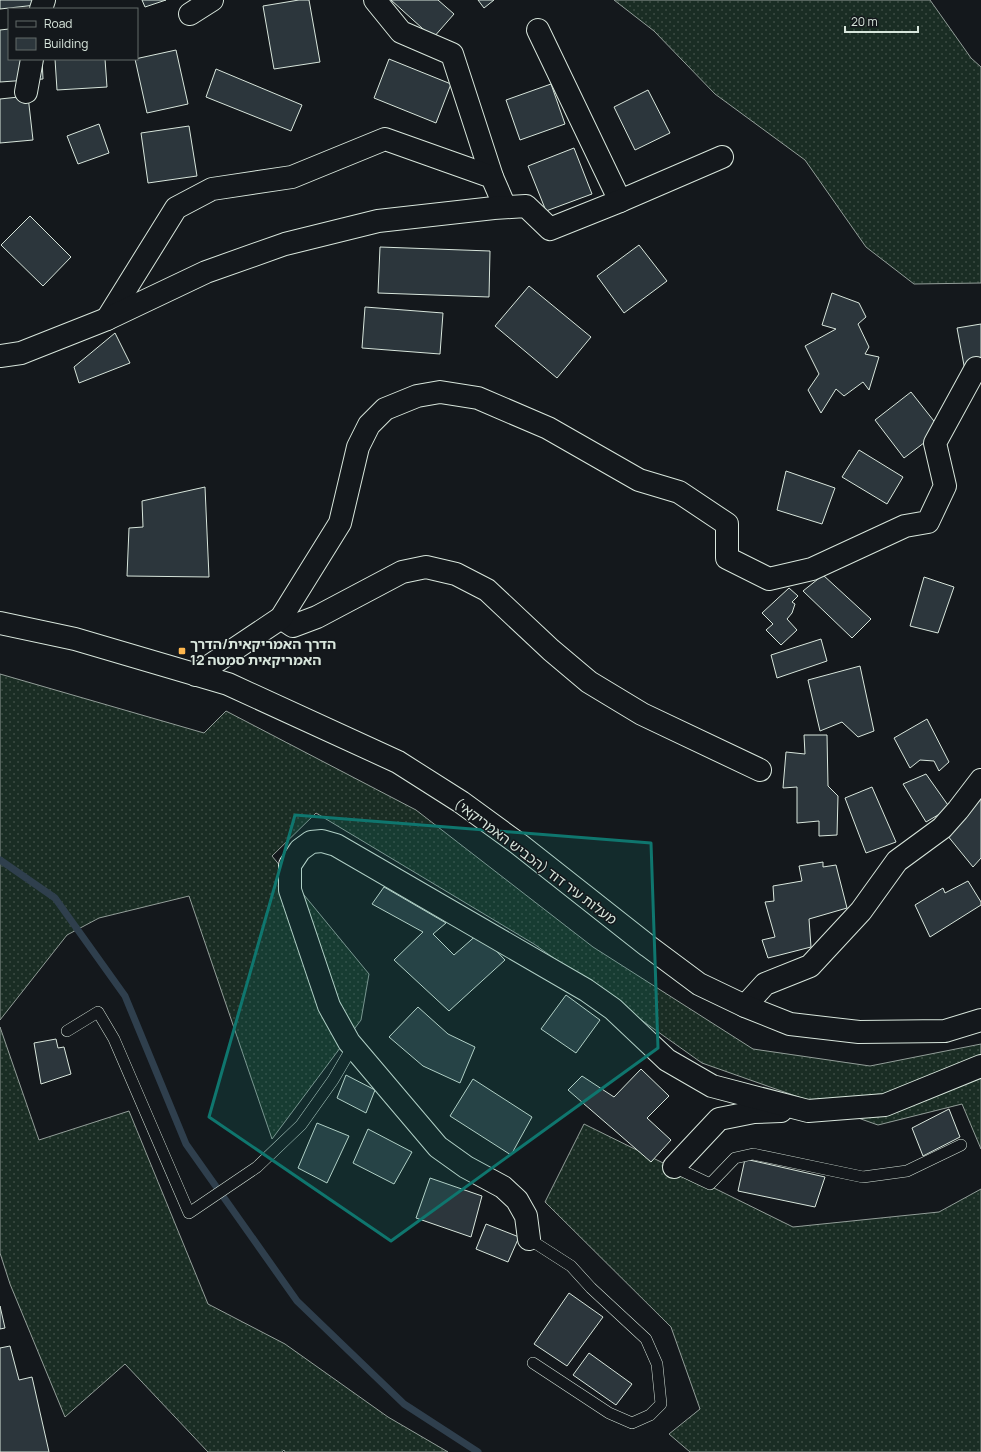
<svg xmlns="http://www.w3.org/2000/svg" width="981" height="1452" font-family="Manrope,'Noto Sans Hebrew',sans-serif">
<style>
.grass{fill:url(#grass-dots);stroke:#939e99}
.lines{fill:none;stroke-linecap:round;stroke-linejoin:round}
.stream{stroke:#2f3f4d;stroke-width:7}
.building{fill:#2c363c;stroke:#d8e6dc}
.service-casing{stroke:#d8e6dc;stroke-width:12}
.minor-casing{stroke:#d8e6dc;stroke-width:24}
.secondary-casing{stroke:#d8e6dc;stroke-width:24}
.service{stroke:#14181c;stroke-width:11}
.minor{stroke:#14181c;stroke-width:22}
.secondary{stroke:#14181c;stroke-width:22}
.marked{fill:#0f766e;fill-opacity:0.2;stroke:#0f766e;stroke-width:3;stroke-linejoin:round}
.poi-dot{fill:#ffb74d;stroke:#14181c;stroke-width:1.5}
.labels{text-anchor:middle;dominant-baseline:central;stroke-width:3;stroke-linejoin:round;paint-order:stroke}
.poi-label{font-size:14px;font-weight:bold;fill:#d8e6dc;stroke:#14181c;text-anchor:start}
.street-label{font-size:14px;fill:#d8e6dc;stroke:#14181c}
</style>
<defs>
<pattern id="grass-dots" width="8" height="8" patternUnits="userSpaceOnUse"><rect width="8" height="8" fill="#1a2d24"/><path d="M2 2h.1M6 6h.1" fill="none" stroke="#3b4b43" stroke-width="1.8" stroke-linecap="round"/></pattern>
</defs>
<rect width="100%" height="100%" fill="#14181c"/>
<g class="grass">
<path d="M614,0H930L971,58L981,67V283L914,284L866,247L805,160L715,94L654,31Z"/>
<path d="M0,674L204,733L226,711L416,810L593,947L753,1049L870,1066L981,1044V1149L962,1104L878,1125L702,1063L534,944L316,813L272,856L369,974L361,1020L272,1139L189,896L99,918L67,935L0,1020Z"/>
<path d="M0,1027L39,1140L129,1111L208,1304L285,1344L388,1417L448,1452H285L284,1450L282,1452H208L125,1364L65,1417L10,1284L0,1253Z"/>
<path d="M584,1124L793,1227L939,1212L981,1189V1452H690L669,1434L700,1409L671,1327L545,1202Z"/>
</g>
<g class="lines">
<path class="stream" d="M0,860L55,898L125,996L186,1144L297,1301L404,1404L478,1452"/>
</g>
<g class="building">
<path d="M0,0H45V4L0,9Z"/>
<path d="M142,0H166L145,7Z"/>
<path d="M299,0H309L320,62L274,69L263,6Z"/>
<path d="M391,0H438L454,14L433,38Z"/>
<path d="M478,0H494L484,8Z"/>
<path d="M9,29V59H42L43,79L0,82V30Z"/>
<path d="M176,50L188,104L147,113L135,59Z"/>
<path d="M55,59H105L107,87L57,90Z"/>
<path d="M389,59L451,84L436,123L374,98Z"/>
<path d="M216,69L302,105L291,131L206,97Z"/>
<path d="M551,84L565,124L520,140L506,100Z"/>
<path d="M648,90L670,133L635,150L614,107Z"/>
<path d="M28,96L33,140L0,143V99Z"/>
<path d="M99,124L109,153L78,164L67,136Z"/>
<path d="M189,126L197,176L148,183L141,133Z"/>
<path d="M574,148L592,194L546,211L528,166Z"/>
<path d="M30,216L71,257L43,286L1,245Z"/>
<path d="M639,245L667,281L624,313L597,276Z"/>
<path d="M380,247L490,251L489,297L378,293Z"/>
<path d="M529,286L591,337L557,378L495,326Z"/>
<path d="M832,293L859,303L866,317L858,324L869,347L865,354L879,357L869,390L863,382L844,396L836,389L821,413L808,390L819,374L805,346L836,329L822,325Z"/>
<path d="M365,307L443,313L440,354L362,348Z"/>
<path d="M981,324V374L966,376L957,328Z"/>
<path d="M115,333L130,363L79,383L74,367Z"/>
<path d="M911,392L941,430L904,458L875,420Z"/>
<path d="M859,450L903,477L887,504L842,477Z"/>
<path d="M786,471L835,488L822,524L777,510Z"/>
<path d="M205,487L209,577L127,576L129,528L143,527L142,501Z"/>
<path d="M823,575L871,619L852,638L803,591Z"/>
<path d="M924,577L954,587L938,633L910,626Z"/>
<path d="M789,588L798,596L792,602L795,604L792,613L787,619L797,630L781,645L766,630L773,624L762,613Z"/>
<path d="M821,639L827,661L777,678L771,655Z"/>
<path d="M860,666L874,731L858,737L842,722L820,731L808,680Z"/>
<path d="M927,719L949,762L939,771L934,761L920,760L910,768L894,738Z"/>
<path d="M804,735H827L828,786L838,796L837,835L819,836V821L797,823V787L783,788L786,752L805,754Z"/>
<path d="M926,774L950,808L926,822L903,784Z"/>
<path d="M872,787L896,842L866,853L845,798Z"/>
<path d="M981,797V858L973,867L947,835Z"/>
<path d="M823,862V867L836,865L847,908L809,919L811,947L768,958L762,940L775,937L765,902L774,901L773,886L802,881L799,866Z"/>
<path d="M968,881L981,902V905L930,937L915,905L943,888L945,893Z"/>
<path d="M384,887L446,923L433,934L454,955L479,933L505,960L449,1011L394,960L423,932L372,904Z"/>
<path d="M566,995L600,1020L576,1053L541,1029Z"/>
<path d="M418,1007L448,1034L475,1047L460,1083L423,1066L389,1037Z"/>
<path d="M56,1039L58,1048L64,1047L71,1074L41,1084L34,1043Z"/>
<path d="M641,1069L669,1096L647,1118L671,1140L651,1162L568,1090L582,1076L614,1097Z"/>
<path d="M346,1075L375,1090L366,1113L337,1098Z"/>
<path d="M473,1079L532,1117L511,1155L450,1116Z"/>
<path d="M949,1109L960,1137L923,1156L912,1128Z"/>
<path d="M317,1123L349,1136L327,1183L298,1168Z"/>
<path d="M368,1129L412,1152L394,1184L353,1163Z"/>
<path d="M745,1159L825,1177L815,1207L738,1191Z"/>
<path d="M430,1178L482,1196L471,1237L416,1218Z"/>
<path d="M486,1224L519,1237L508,1262L476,1249Z"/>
<path d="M569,1293L603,1317L567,1366L534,1344Z"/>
<path d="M0,1306L5,1328L0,1329Z"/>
<path d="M10,1346L19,1380L32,1377L49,1452H0V1348Z"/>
<path d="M589,1353L632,1384L616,1405L573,1375Z"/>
</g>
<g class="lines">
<defs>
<g id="service">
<path d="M67,1031L98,1012L114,1039L189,1213L257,1167L301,1125L333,1080L353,1046"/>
<path d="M674,1167L710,1184L735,1158L753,1154L863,1177L907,1171L961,1145"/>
<path d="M529,1239L571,1266L591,1288L646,1339L657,1364L661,1404L650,1415L632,1423L609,1413L533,1363"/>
</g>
<g id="minor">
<path d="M375,0L401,32L452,54L492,177"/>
<path d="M41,9L44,0"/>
<path d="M190,14L212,0"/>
<path d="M538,30L620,201"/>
<path d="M26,92L32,59"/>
<path d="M107,319L176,208L212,189L292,177L385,139L492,177L505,207"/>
<path d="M0,356L21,353L107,319L206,272L285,244L378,221L494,208L526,206L550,229L620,201L722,157"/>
<path d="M281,618L293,626L317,617L402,572L426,567L456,574L487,590L551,650L589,682L642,714L760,770"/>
<path d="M196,675L281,618L340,523L358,447L369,425L385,409L417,396L440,392L478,398L548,428L639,480L679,492L727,524V558L769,579L812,569L905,526L928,522L945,486L935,443L976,368"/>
<path d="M745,1006L765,984L810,966L861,911L897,861L942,828L958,810L981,780"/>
<path d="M674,1167L719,1119L754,1112L781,1111"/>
<path d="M529,1239L526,1216L517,1200L503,1187L466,1167L438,1147L349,1042L329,1006L290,890V865L300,850L311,842L322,841L336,845L586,990L613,1009L667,1060L712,1086L808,1111L885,1105L981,1066"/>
</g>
<path id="secondary" d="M0,623L75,639L228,684L398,762L461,802L520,845L648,946L699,984L745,1006L790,1024L859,1032L945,1031L981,1020"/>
</defs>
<use href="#service" class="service-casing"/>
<use href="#minor" class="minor-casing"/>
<use href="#secondary" class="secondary-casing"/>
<use href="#service" class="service"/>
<use href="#minor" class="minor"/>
<use href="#secondary" class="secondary"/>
</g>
<path class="marked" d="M295,815L651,843L658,1048L391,1241L209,1117Z"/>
<rect class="poi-dot" x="178" y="647" width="8" height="8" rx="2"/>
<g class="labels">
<g class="poi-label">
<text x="190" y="643">הדרך האמריקאית/הדרך<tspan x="190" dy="16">האמריקאית סמטה 12</tspan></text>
</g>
<g class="street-label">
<text transform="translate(536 861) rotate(37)">מעלות עיר דוד (הכביש האמריקאי)</text>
</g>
</g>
<rect x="8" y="8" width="130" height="52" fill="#14181c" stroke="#626a69"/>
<rect x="16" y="21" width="20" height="6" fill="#14181c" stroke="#626a69"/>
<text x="44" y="28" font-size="12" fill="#d8e6dc">Road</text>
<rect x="16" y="38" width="20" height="12" fill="#2c363c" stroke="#626a69"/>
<text x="44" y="48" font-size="12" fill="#d8e6dc">Building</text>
<path d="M845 26v6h73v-6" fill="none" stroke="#d8e6dc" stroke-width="2"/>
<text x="851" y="26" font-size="12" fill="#d8e6dc" stroke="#14181c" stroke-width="3" paint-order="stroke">20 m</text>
</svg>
